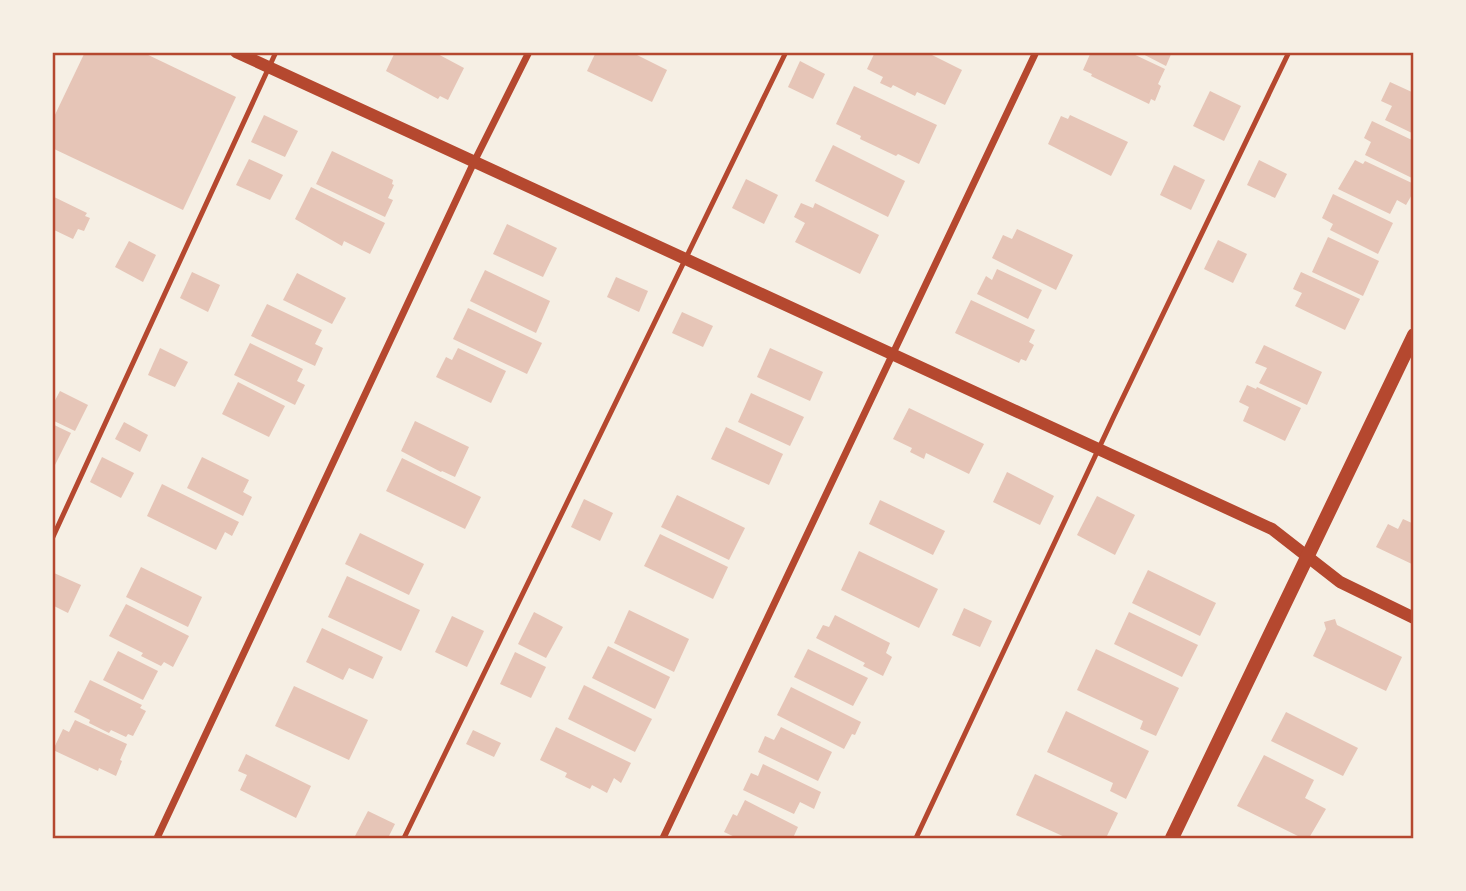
<svg xmlns="http://www.w3.org/2000/svg" width="1466" height="891" font-family="'Open Sans',sans-serif">
<style>
.building{fill:#e6c5b7}
.lines{fill:none;stroke-linecap:round;stroke-linejoin:round}
.service{stroke:#b5482f;stroke-width:5}
.minor{stroke:#b5482f;stroke-width:7}
.tertiary{stroke:#b5482f;stroke-width:12}
.secondary{stroke:#b5482f;stroke-width:14}
.neatline{fill:none;stroke:#b5482f;stroke-width:2.5}
</style>
<rect width="100%" height="100%" fill="#f6efe4"/>
<g class="building">
<path d="M85,52H142L236,97L183,210L52,148V121Z"/>
<path d="M395,52H434L464,68L448,100L440,96L438,99L386,71Z"/>
<path d="M596,52H631L667,70L652,102L587,71Z"/>
<path d="M875,52H926L962,70L945,105L917,92L915,96L893,85L891,88L880,83L883,77L867,69Z"/>
<path d="M1091,52H1129L1165,69L1158,84L1161,86L1155,101L1151,99L1149,104L1091,76L1092,74L1083,70Z"/>
<path d="M1139,52H1172L1166,66Z"/>
<path d="M800,61L825,74L813,99L788,87Z"/>
<path d="M1390,82L1414,93V134L1385,120L1392,106L1381,101Z"/>
<path d="M854,86L937,125L919,164L898,154L896,156L860,139L861,136L836,124Z"/>
<path d="M1210,91L1241,106L1224,141L1193,126Z"/>
<path d="M264,115L298,131L285,157L251,142Z"/>
<path d="M1070,115L1128,142L1111,176L1048,144L1061,116L1068,119Z"/>
<path d="M1372,121L1414,141V179L1365,155L1371,142L1364,138Z"/>
<path d="M833,145L905,181L888,217L815,181Z"/>
<path d="M332,151L393,180L392,184L394,185L388,198L393,200L385,217L316,184Z"/>
<path d="M249,159L283,175L270,200L236,185Z"/>
<path d="M1259,160L1287,174L1275,198L1247,185Z"/>
<path d="M1355,160L1363,164L1365,161L1414,184V191L1406,205L1397,200L1390,214L1338,189Z"/>
<path d="M1174,165L1205,180L1191,210L1160,195Z"/>
<path d="M746,179L778,195L764,224L732,208Z"/>
<path d="M311,187L385,223L370,254L344,241L342,246L295,219Z"/>
<path d="M1333,194L1393,223L1378,254L1330,230L1333,224L1322,218Z"/>
<path d="M52,196L87,213L85,216L90,218L84,231L78,229L73,239L52,229Z"/>
<path d="M801,203L813,208L815,203L879,235L860,274L795,242L805,223L794,217Z"/>
<path d="M507,224L557,248L543,277L493,254Z"/>
<path d="M1017,229L1073,255L1056,290L992,258L1003,235L1012,239Z"/>
<path d="M1328,237L1379,261L1363,296L1312,272Z"/>
<path d="M1218,240L1247,254L1233,283L1204,269Z"/>
<path d="M129,241L156,255L143,282L115,267Z"/>
<path d="M997,269L1042,290L1028,319L977,294L986,276L992,280Z"/>
<path d="M485,270L550,301L536,333L470,301Z"/>
<path d="M192,272L220,285L208,312L180,298Z"/>
<path d="M1301,272L1360,299L1345,330L1295,306L1302,293L1293,289Z"/>
<path d="M297,273L346,298L332,324L283,300Z"/>
<path d="M616,277L648,291L639,312L607,297Z"/>
<path d="M971,300L1035,330L1029,342L1034,345L1026,361L1021,359L1019,363L955,333Z"/>
<path d="M267,304L322,330L315,344L323,348L315,366L251,336Z"/>
<path d="M468,308L542,343L527,374L453,339Z"/>
<path d="M682,312L713,326L703,347L672,333Z"/>
<path d="M250,343L303,369L297,381L305,385L295,405L234,375Z"/>
<path d="M1264,345L1322,372L1307,405L1259,383L1267,368L1255,363Z"/>
<path d="M160,348L188,362L175,387L148,375Z"/>
<path d="M458,348L506,371L491,403L436,377L446,357L452,360Z"/>
<path d="M770,348L823,372L810,401L757,377Z"/>
<path d="M238,382L285,406L269,437L222,414Z"/>
<path d="M1247,385L1256,389L1257,387L1301,408L1285,441L1243,421L1249,407L1239,402Z"/>
<path d="M60,391L88,405L75,431L52,420V406Z"/>
<path d="M751,393L804,417L790,446L738,422Z"/>
<path d="M909,408L984,444L969,474L926,453L924,459L910,452L912,448L893,439Z"/>
<path d="M415,421L469,447L455,477L442,471L441,472L401,451Z"/>
<path d="M124,422L148,435L140,452L115,439Z"/>
<path d="M52,424L71,433L55,465L52,464Z"/>
<path d="M726,427L783,454L769,485L711,459Z"/>
<path d="M102,457L134,473L121,498L90,482Z"/>
<path d="M202,457L249,480L243,492L252,497L243,516L187,488Z"/>
<path d="M402,458L481,497L465,529L386,491Z"/>
<path d="M1007,472L1054,496L1040,525L993,502Z"/>
<path d="M162,484L239,522L232,536L225,532L216,550L147,516Z"/>
<path d="M677,495L745,528L729,560L661,527Z"/>
<path d="M1097,496L1135,515L1115,555L1077,535Z"/>
<path d="M584,499L613,513L600,541L571,527Z"/>
<path d="M880,500L945,531L933,555L869,524Z"/>
<path d="M1403,519L1414,524V565L1376,547L1388,524L1398,529Z"/>
<path d="M360,533L424,564L409,595L345,564Z"/>
<path d="M660,534L728,567L713,599L644,566Z"/>
<path d="M859,551L938,589L919,628L841,590Z"/>
<path d="M141,567L202,597L188,627L126,597Z"/>
<path d="M1148,570L1216,603L1200,636L1132,603Z"/>
<path d="M54,573L81,585L68,613L52,605Z"/>
<path d="M347,576L420,610L401,651L328,617Z"/>
<path d="M126,604L189,636L173,667L164,662L161,666L141,656L143,653L109,636Z"/>
<path d="M964,608L992,621L980,647L952,635Z"/>
<path d="M629,610L689,639L674,672L614,643Z"/>
<path d="M534,612L563,627L546,658L518,644Z"/>
<path d="M1129,612L1198,645L1182,677L1114,644Z"/>
<path d="M835,615L890,643L886,653L892,657L883,676L863,666L865,663L816,638L823,625L829,627Z"/>
<path d="M452,616L484,631L467,667L435,652Z"/>
<path d="M1335,619L1337,625L1402,657L1386,691L1313,656L1326,629L1324,622Z"/>
<path d="M322,628L383,657L373,679L349,668L343,680L306,662Z"/>
<path d="M608,646L670,677L655,709L592,678Z"/>
<path d="M808,649L868,678L853,706L794,677Z"/>
<path d="M1096,649L1179,688L1156,736L1140,729L1143,721L1077,690Z"/>
<path d="M118,651L158,671L143,700L103,680Z"/>
<path d="M515,652L546,667L531,698L500,684Z"/>
<path d="M90,680L142,705L140,708L146,711L133,736L128,734L126,737L111,730L109,733L89,723L90,720L74,712Z"/>
<path d="M584,685L652,719L635,752L568,719Z"/>
<path d="M294,686L368,720L349,760L275,726Z"/>
<path d="M791,687L861,722L855,735L852,734L844,749L777,715Z"/>
<path d="M1066,711L1149,751L1126,799L1110,791L1113,783L1047,752Z"/>
<path d="M1286,712L1358,748L1343,776L1271,741Z"/>
<path d="M75,720L127,744L120,760L122,761L116,776L99,768L98,771L53,750L63,729L69,732Z"/>
<path d="M556,727L631,763L621,783L614,778L607,793L592,785L590,789L565,777L567,773L540,760Z"/>
<path d="M781,727L832,752L818,781L758,752L765,736L774,740Z"/>
<path d="M473,730L501,743L494,757L466,744Z"/>
<path d="M246,754L311,786L296,818L240,790L247,775L238,771Z"/>
<path d="M1264,755L1314,780L1305,798L1326,809L1309,838H1302L1237,806Z"/>
<path d="M763,764L821,792L814,809L800,802L794,814L743,790L751,773L758,776Z"/>
<path d="M1035,774L1118,813L1106,838H1067L1016,815Z"/>
<path d="M745,800L798,827L793,838H737L724,832L733,814L737,816Z"/>
<path d="M368,811L395,824L388,838H354Z"/>
</g>
<g class="lines">
<g class="service">
<path d="M52,539L276,52"/>
<path d="M404,838L786,52"/>
<path d="M916,838L1114,416L1289,52"/>
</g>
<g class="minor">
<path d="M157,838L474,162L529,52"/>
<path d="M663,838L1036,52"/>
</g>
<path class="tertiary" d="M236,52L1272,529L1340,582L1414,618"/>
<path class="secondary" d="M1172,838L1414,335"/>
</g>
<rect width="1466" height="891" fill="none" stroke="#f6efe4" stroke-width="108"/>
<rect x="54" y="54" width="1358" height="783" class="neatline"/>
</svg>
